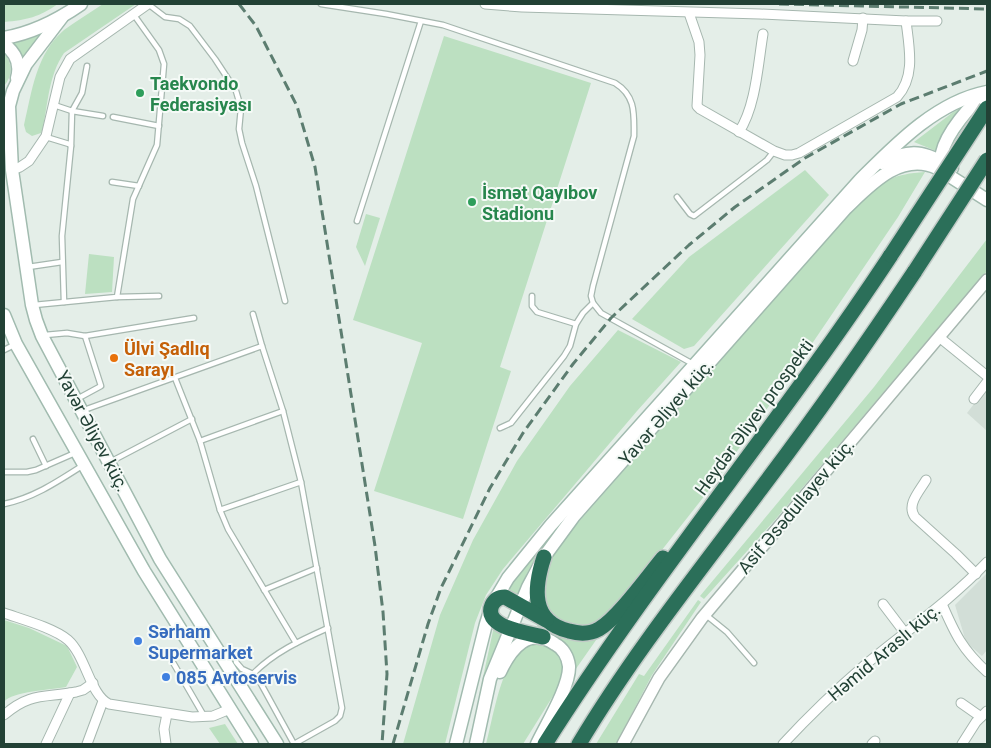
<svg xmlns="http://www.w3.org/2000/svg" width="991" height="748" font-family="Roboto,sans-serif">
<style>
.built{fill:#d2ded7}
.green{fill:#bce0c1}
.lines{fill:none;stroke-linecap:round;stroke-linejoin:round}
.service-casing{stroke:#a6b7af;stroke-width:7}
.minor-casing{stroke:#a6b7af;stroke-width:11}
.tertiary-casing{stroke:#a6b7af;stroke-width:14}
.secondary-casing{stroke:#a1bbaf;stroke-width:15}
.motorway-casing{stroke:#c1cac6;stroke-width:18}
.service{stroke:#fff;stroke-width:4.5}
.minor{stroke:#fff;stroke-width:9}
.tertiary{stroke:#fff;stroke-width:11}
.secondary{stroke:#fff;stroke-width:12}
.motorway{stroke:#2b6f59;stroke-width:15}
.rail{stroke:#5c7d70;stroke-width:3;stroke-dasharray:10 5;stroke-linecap:butt}
.motorway-bridge-casing{stroke:#c1cac6;stroke-width:18;stroke-linecap:butt}
.motorway-bridge{stroke:#2b6f59;stroke-width:15}
.leisure-dot{fill:#2e9e5b;stroke:#f5faf7;stroke-width:2}
.food-dot{fill:#e8710a;stroke:#f5faf7;stroke-width:2}
.shop-dot{fill:#3f7fe0;stroke:#f5faf7;stroke-width:2}
.labels{text-anchor:middle;dominant-baseline:central;stroke-width:4;stroke-linejoin:round;paint-order:stroke}
.leisure-label{font-size:18px;font-weight:bold;fill:#27864d;stroke:#f5faf7;text-anchor:start}
.food-label{font-size:18px;font-weight:bold;fill:#c56008;stroke:#f5faf7;text-anchor:start}
.street-label{font-size:18px;fill:#224135;stroke:#f5faf7}
.shop-label{font-size:18px;font-weight:bold;fill:#366cbe;stroke:#f5faf7;text-anchor:start}
</style>
<rect width="100%" height="100%" fill="#e4eee8"/>
<g class="built">
<path d="M987,387V431L967,413Z"/>
<path d="M987,573V650L982,656L966,642L955,605Z"/>
</g>
<g class="green">
<path d="M4,4H58C39,17 27,20 4,22Z"/>
<path d="M103,4H136L64,53C49,75 48,102 43,128L41,133L32,136L26,132L24,125C32,91 36,54 64,30C76,21 90,13 103,4Z"/>
<path d="M49,27L23,57L14,43Z"/>
<path d="M444,36L591,83L500,367L511,371L463,519L374,491L422,343L353,320Z"/>
<path d="M4,53C13,64 13,75 4,86Z"/>
<path d="M964,106L950,125L936,151L914,142L952,113Z"/>
<path d="M805,170L829,195L694,346L684,349L632,319L689,257Z"/>
<path d="M925,172L898,217L788,379L713,485L621,602L598,625L574,629L545,610L544,574L554,554L576,525L863,198C887,180 893,174 925,172Z"/>
<path d="M366,214L380,218L365,266L356,247Z"/>
<path d="M987,239V271L774,521L704,599L700,596L874,387Z"/>
<path d="M89,254L114,257L112,292L85,294Z"/>
<path d="M618,330L681,362L637,411L503,569L486,595L475,623L445,744H403L440,615L473,540L517,461L570,386Z"/>
<path d="M545,540L527,573L517,598L505,592Z"/>
<path d="M698,600L701,602L652,675L616,744H596L639,674L644,676Z"/>
<path d="M4,620L29,628L67,646L77,667L66,687C52,690 12,691 4,702Z"/>
<path d="M540,623L601,633L573,673C564,647 566,639 538,629L537,625Z"/>
<path d="M494,626L506,631L482,682Z"/>
<path d="M542,642L557,653L563,665L564,673L558,688L523,744H486C493,718 501,663 523,647C527,644 536,643 542,642Z"/>
<path d="M225,724L238,744H220L209,728Z"/>
</g>
<g class="lines">
<defs>
<g id="service">
<path d="M148,4L165,17L179,19L190,26L215,59L236,91L241,108L239,129L242,143L256,186L285,301"/>
<path d="M321,4L386,14L443,25L615,83C636,96 634,114 634,136L593,286L591,296L593,303L583,313L576,324L570,346L564,356L511,423L500,428"/>
<path d="M54,105L72,111L82,93L87,66"/>
<path d="M113,117L159,126"/>
<path d="M46,137L69,144L71,146L62,236L64,302"/>
<path d="M71,146L72,111L103,116"/>
<path d="M112,182L139,186"/>
<path d="M677,197L690,214L694,216L767,160L774,151"/>
<path d="M357,221L421,21"/>
<path d="M28,267L62,262"/>
<path d="M532,296V306L537,312L576,324"/>
<path d="M117,297L159,296"/>
<path d="M593,303L601,313L693,364"/>
<path d="M34,305L117,297L133,199L157,145L164,64L159,50L134,15"/>
<path d="M253,314L262,346"/>
<path d="M45,335L67,333L85,336L194,318"/>
<path d="M4,350L16,344"/>
<path d="M175,378L200,441L220,510L228,529L296,643"/>
<path d="M77,399L101,386L85,336"/>
<path d="M84,410L262,346L283,411L301,482L342,708L340,716L335,721L294,744"/>
<path d="M33,439L46,466"/>
<path d="M200,441L283,411"/>
<path d="M110,462L192,419"/>
<path d="M4,472H27L36,470L75,453"/>
<path d="M4,504C33,498 57,482 82,466"/>
<path d="M220,510L301,482"/>
<path d="M264,590L317,568"/>
<path d="M706,615L727,632L754,663"/>
<path d="M171,659L204,716"/>
<path d="M236,662L242,669L253,674"/>
<path d="M294,744L260,682L253,674C273,653 301,640 328,628"/>
</g>
<g id="minor">
<path d="M485,4L522,7L760,14L906,21H937"/>
<path d="M689,13L699,42L700,55L697,106L700,109L774,151L785,155H792L799,153L897,97C916,76 909,47 906,21"/>
<path d="M853,61L862,30L863,18"/>
<path d="M739,132C756,106 758,64 763,34"/>
<path d="M12,170L20,167L29,161L46,136L60,77L70,59L148,4"/>
<path d="M939,337L987,376"/>
<path d="M974,399L987,382"/>
<path d="M926,480C919,492 906,505 915,517L956,554L976,574"/>
<path d="M883,604L905,633"/>
<path d="M942,604C955,634 962,649 987,672"/>
<path d="M4,613C21,619 54,628 68,640C86,656 90,695 109,704L192,717L213,716L230,709"/>
<path d="M961,703L981,717"/>
<path d="M4,715C30,692 45,698 76,692L83,690L93,683"/>
<path d="M46,744L70,693"/>
<path d="M87,744L103,701"/>
<path d="M166,744L164,729L167,714"/>
<path d="M783,744C809,716 836,690 865,665C906,631 950,601 987,562"/>
<path d="M872,744L875,741"/>
<path d="M962,744L976,722L987,711"/>
</g>
<path id="tertiary" d="M623,744L659,678L702,618L987,280"/>
<g id="secondary">
<path d="M62,17L26,64L13,91L9,106L12,170L32,305L36,320L42,336L160,559L277,744"/>
<path d="M4,38C32,33 58,20 81,4"/>
<path d="M4,44C15,52 21,64 17,78"/>
<path d="M882,163C910,148 925,151 952,168"/>
<path d="M944,168C942,163 941,158 942,153C946,134 970,104 986,94"/>
<path d="M4,315L16,344L144,571L252,744"/>
<path d="M500,672C511,648 529,626 555,644C563,648 568,657 569,666C570,686 546,725 537,744"/>
<path d="M456,744L486,624L492,605L508,578L551,525L860,180C895,145 936,102 987,92"/>
<path d="M476,744L490,679L528,587L544,557L574,516L845,209C869,186 900,151 937,168L987,200"/>
</g>
<g id="motorway">
<path d="M544,557C534,587 530,622 569,631C579,634 590,634 599,629C618,618 648,576 663,558"/>
<path d="M543,637C529,633 482,628 492,605C495,599 500,597 505,597L546,620"/>
<path d="M545,744C652,575 781,422 891,255"/>
<path d="M579,744C634,652 702,568 766,482C818,413 867,343 915,271"/>
</g>
</defs>
<use href="#service" class="service-casing"/>
<use href="#minor" class="minor-casing"/>
<use href="#tertiary" class="tertiary-casing"/>
<use href="#secondary" class="secondary-casing"/>
<use href="#motorway" class="motorway-casing"/>
<use href="#service" class="service"/>
<use href="#minor" class="minor"/>
<use href="#tertiary" class="tertiary"/>
<use href="#secondary" class="secondary"/>
<use href="#motorway" class="motorway"/>
<g class="rail">
<path d="M239,4L256,26L297,106L315,167L375,546L383,612L387,674L382,744"/>
<path d="M779,4L987,9"/>
<path d="M393,744L428,624L441,588L490,488L523,433L573,364L611,318L689,245L735,207L805,158L901,104L987,71"/>
</g>
<defs>
<g id="motorway-bridge">
<path d="M891,255L987,108"/>
<path d="M915,271L987,160"/>
</g>
</defs>
<use href="#motorway-bridge" class="motorway-bridge-casing"/>
<use href="#motorway-bridge" class="motorway-bridge"/>
</g>
<g class="leisure-dot">
<circle cx="140" cy="93" r="5"/>
<circle cx="472" cy="202" r="5"/>
</g>
<circle class="food-dot" cx="114" cy="358" r="5"/>
<g class="shop-dot">
<circle cx="138" cy="641" r="5"/>
<circle cx="166" cy="677" r="5"/>
</g>
<g class="labels">
<g class="leisure-label">
<text x="150" y="83">Taekvondo<tspan x="150" dy="21">Federasiyası</tspan></text>
<text x="482" y="192">İsmət Qayıbov<tspan x="482" dy="21">Stadionu</tspan></text>
</g>
<g class="food-label">
<text x="124" y="348">Ülvi Şadlıq<tspan x="124" dy="21">Sarayı</tspan></text>
</g>
<g class="street-label">
<text transform="translate(666 412) rotate(-49)">Yavər Əliyev küç.</text>
<text transform="translate(754 417) rotate(-54)">Heydər Əliyev prospekti</text>
<text transform="translate(93 431) rotate(62)">Yavər Əliyev küç.</text>
<text transform="translate(796 506) rotate(-50)">Asif Əsədullayev küç.</text>
<text transform="translate(884 652) rotate(-40)">Həmid Araslı küç.</text>
</g>
<g class="shop-label">
<text x="148" y="631">Sərham<tspan x="148" dy="21">Supermarket</tspan></text>
<text x="176" y="677">085 Avtoservis</text>
</g>
</g>
<rect width="991" height="748" fill="none" stroke="#224135" stroke-width="10"/>
</svg>
